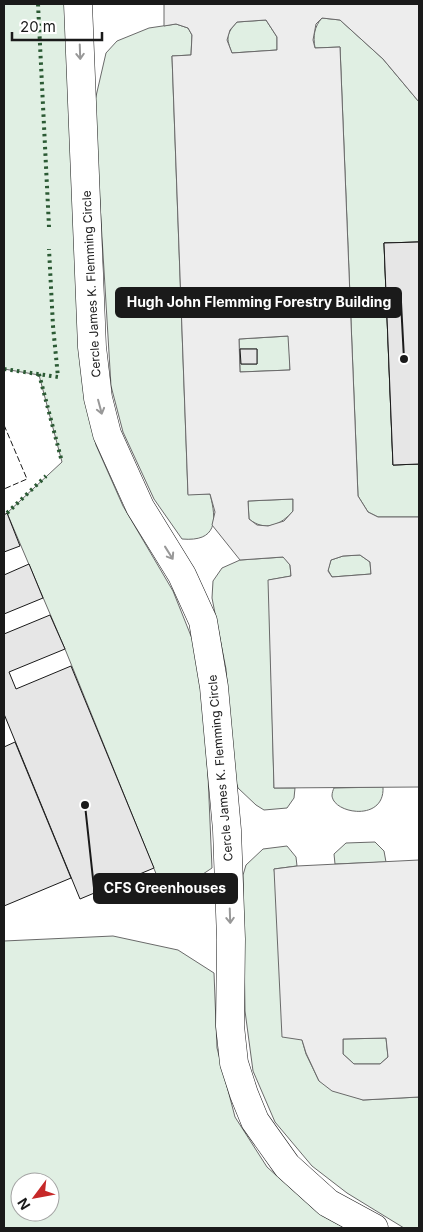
<svg xmlns="http://www.w3.org/2000/svg" width="423" height="1232" font-family="Inter,sans-serif">
<style>
.green{fill:#e0efe3;stroke:#6a6a6a;fill-rule:evenodd}
.parking{fill:#ededed;stroke:#6a6a6a;fill-rule:evenodd}
.building{fill:#e6e6e6;stroke:#1a1a1a}
.lines{fill:none;stroke-linecap:round;stroke-linejoin:round}
.minor-casing{stroke:#1a1a1a;stroke-width:29}
.minor{stroke:#fff;stroke-width:28}
.hedge{stroke:#2b5a34;stroke-width:4;stroke-dasharray:2.5 4;stroke-linecap:butt}
.fence{stroke:#1a1a1a;stroke-width:1;stroke-dasharray:6 2.5;stroke-linecap:butt}
.oneway{stroke:#989898}
.labels{text-anchor:middle;dominant-baseline:central;stroke-width:4;stroke-linejoin:round;paint-order:stroke}
.street-label{font-size:12px;fill:#1a1a1a;stroke:#fff}
.leader{fill:none;stroke:#1a1a1a;stroke-width:2}
.callout-dot{fill:#1a1a1a;stroke:#fff;stroke-width:2}
.callout{fill:#1a1a1a;stroke:#1a1a1a;stroke-width:2}
.callout-label{font-size:14px;text-anchor:middle;font-weight:bold;fill:#fff}
</style>
<rect width="100%" height="100%" fill="#fff"/>
<g class="green">
<path d="M4,4H65L84,393L96,445L123,506L173,591L193,641L203,704L208,775L212,868L200,876L165,886L159,881L65,649L7,513L62,462L39,375L4,369Z"/>
<path d="M322,18L340,20L383,59L419,102V242L384,243L393,465L419,464V517H378L368,512L358,496L340,47L315,48C313,36 314,27 322,18Z"/>
<path d="M266,20L277,37V50L232,53C226,38 226,34 237,22Z"/>
<path d="M176,24L188,28L192,35L191,55L172,56L188,494H210C217,521 217,542 182,539L154,499L123,432L111,386L94,105L106,53L117,41L149,28Z"/>
<path d="M289,336L290,370L240,372L239,339ZM240,349H257V364H241Z"/>
<path d="M293,499V511C281,525 265,532 249,519L248,501Z"/>
<path d="M360,555L370,562L371,574L332,577L328,570L331,560L343,556Z"/>
<path d="M284,557L290,565L291,576L269,580L274,788H295L294,798L287,808L264,810L256,805L238,788L234,776L226,669L212,598L213,581L222,568L240,560Z"/>
<path d="M383,787C385,822 334,814 332,796C332,793 333,790 334,788Z"/>
<path d="M375,842L384,851L386,862L335,864L334,854L346,843Z"/>
<path d="M287,846L296,857L297,866L274,869L302,1040L306,1054L319,1081L363,1100L419,1097V1228H404L347,1193L312,1166L275,1122L253,1071L245,1011L243,875L246,865L263,849Z"/>
<path d="M113,936L178,950L214,973L217,1048L235,1117L267,1167L318,1213L345,1228H4V941ZM20,1182H50V1212H20Z"/>
<path d="M386,1038L388,1057L380,1064H354L343,1054V1039Z"/>
</g>
<g class="parking">
<path d="M164,4H419V102L383,59L340,20L322,18L316,24L313,40L315,48L340,47L358,496L368,512L378,517H419V787L274,788L268,580L291,576L290,565L283,557L240,560L212,525L215,512L210,494L188,495L172,56L191,55L192,35L188,28L176,24L164,26ZM266,20L277,37V50L232,53L227,40L230,30L237,22ZM288,336L290,370L240,372L239,339ZM293,499V511L284,521L268,526L257,525L249,519L248,501ZM360,555L370,562L371,574L332,577L328,571L331,560L343,556Z"/>
<path d="M419,860V1097L363,1100L332,1091L319,1081L306,1053L302,1040L282,1037L274,869L297,866ZM386,1038L388,1057L380,1064H354L343,1054V1039Z"/>
</g>
<g class="building">
<path d="M419,242V464L393,465L384,243Z"/>
<path d="M419,242V464L393,465L384,243Z"/>
<path d="M240,349H257V364H241Z"/>
<path d="M7,513L20,546L4,552V515Z"/>
<path d="M29,564L43,598L4,614V575Z"/>
<path d="M50,615L65,649L9,672L16,689L71,666L154,868L80,899L4,714V634Z"/>
<path d="M15,742L71,878L4,906V747Z"/>
</g>
<g class="lines">
<defs>
<path id="minor" d="M78,4L92,347L98,398L107,434L140,507L182,575L203,621L214,687L227,830L231,939L230,1026L234,1063L244,1094L255,1121L287,1166L328,1203L374,1228"/>
</defs>
<use href="#minor" class="minor-casing"/>
<use href="#minor" class="minor"/>
<g class="hedge">
<path d="M38,4L49,227"/>
<path d="M4,369L58,377L53,326L49,249"/>
<path d="M39,374L62,462"/>
<path d="M7,513L46,476"/>
</g>
<path class="fence" d="M4,425L27,479L4,489"/>
</g>
<defs><path id="oneway-shaft" d="M-6 0H5M1.5-3L5.5 0L1.5 3" fill="none" stroke-width="1.6" stroke-linecap="round" stroke-linejoin="round" transform="scale(1.25)"/></defs>
<g class="oneway">
<use href="#oneway-shaft" transform="translate(80 52) rotate(88)"/>
<use href="#oneway-shaft" transform="translate(100 407) rotate(75)"/>
<use href="#oneway-shaft" transform="translate(169 553) rotate(58)"/>
<use href="#oneway-shaft" transform="translate(230 916) rotate(88)"/>
</g>
<g class="labels">
<g class="street-label">
<text transform="translate(91 284) rotate(-93)">Cercle James K. Flemming Circle</text>
<text transform="translate(220 768) rotate(-95)">Cercle James K. Flemming Circle</text>
</g>
</g>
<path class="leader" d="M404 359L401 302M85 805L94 888"/>
<g class="callout-dot">
<circle cx="404" cy="359" r="5"/>
<circle cx="85" cy="805" r="5"/>
</g>
<g class="callout">
<rect x="116" y="288" width="285" height="29" rx="5"/>
<rect x="94" y="874" width="143" height="29" rx="5"/>
</g>
<g class="callout-label">
<text x="259" y="307">Hugh John Flemming Forestry Building</text>
<text x="165" y="893">CFS Greenhouses</text>
</g>
<rect width="423" height="1232" fill="none" stroke="#1a1a1a" stroke-width="10"/>
<g transform="translate(35 1197) rotate(238)"><circle r="24" fill="#ffffff" stroke="#a3a3a3"/>
<path d="M0-4L9 19L0 12L-9 19Z" fill="#c62828"/>
<text y="-8" font-size="14" font-weight="bold" text-anchor="middle" fill="#1a1a1a">N</text>
</g>
<path d="M12 32v8h90v-8" fill="none" stroke="#1a1a1a" stroke-width="2.5"/>
<text x="20" y="32" font-size="15" fill="#1a1a1a" stroke="#ffffff" stroke-width="4" paint-order="stroke">20 m</text>
</svg>
